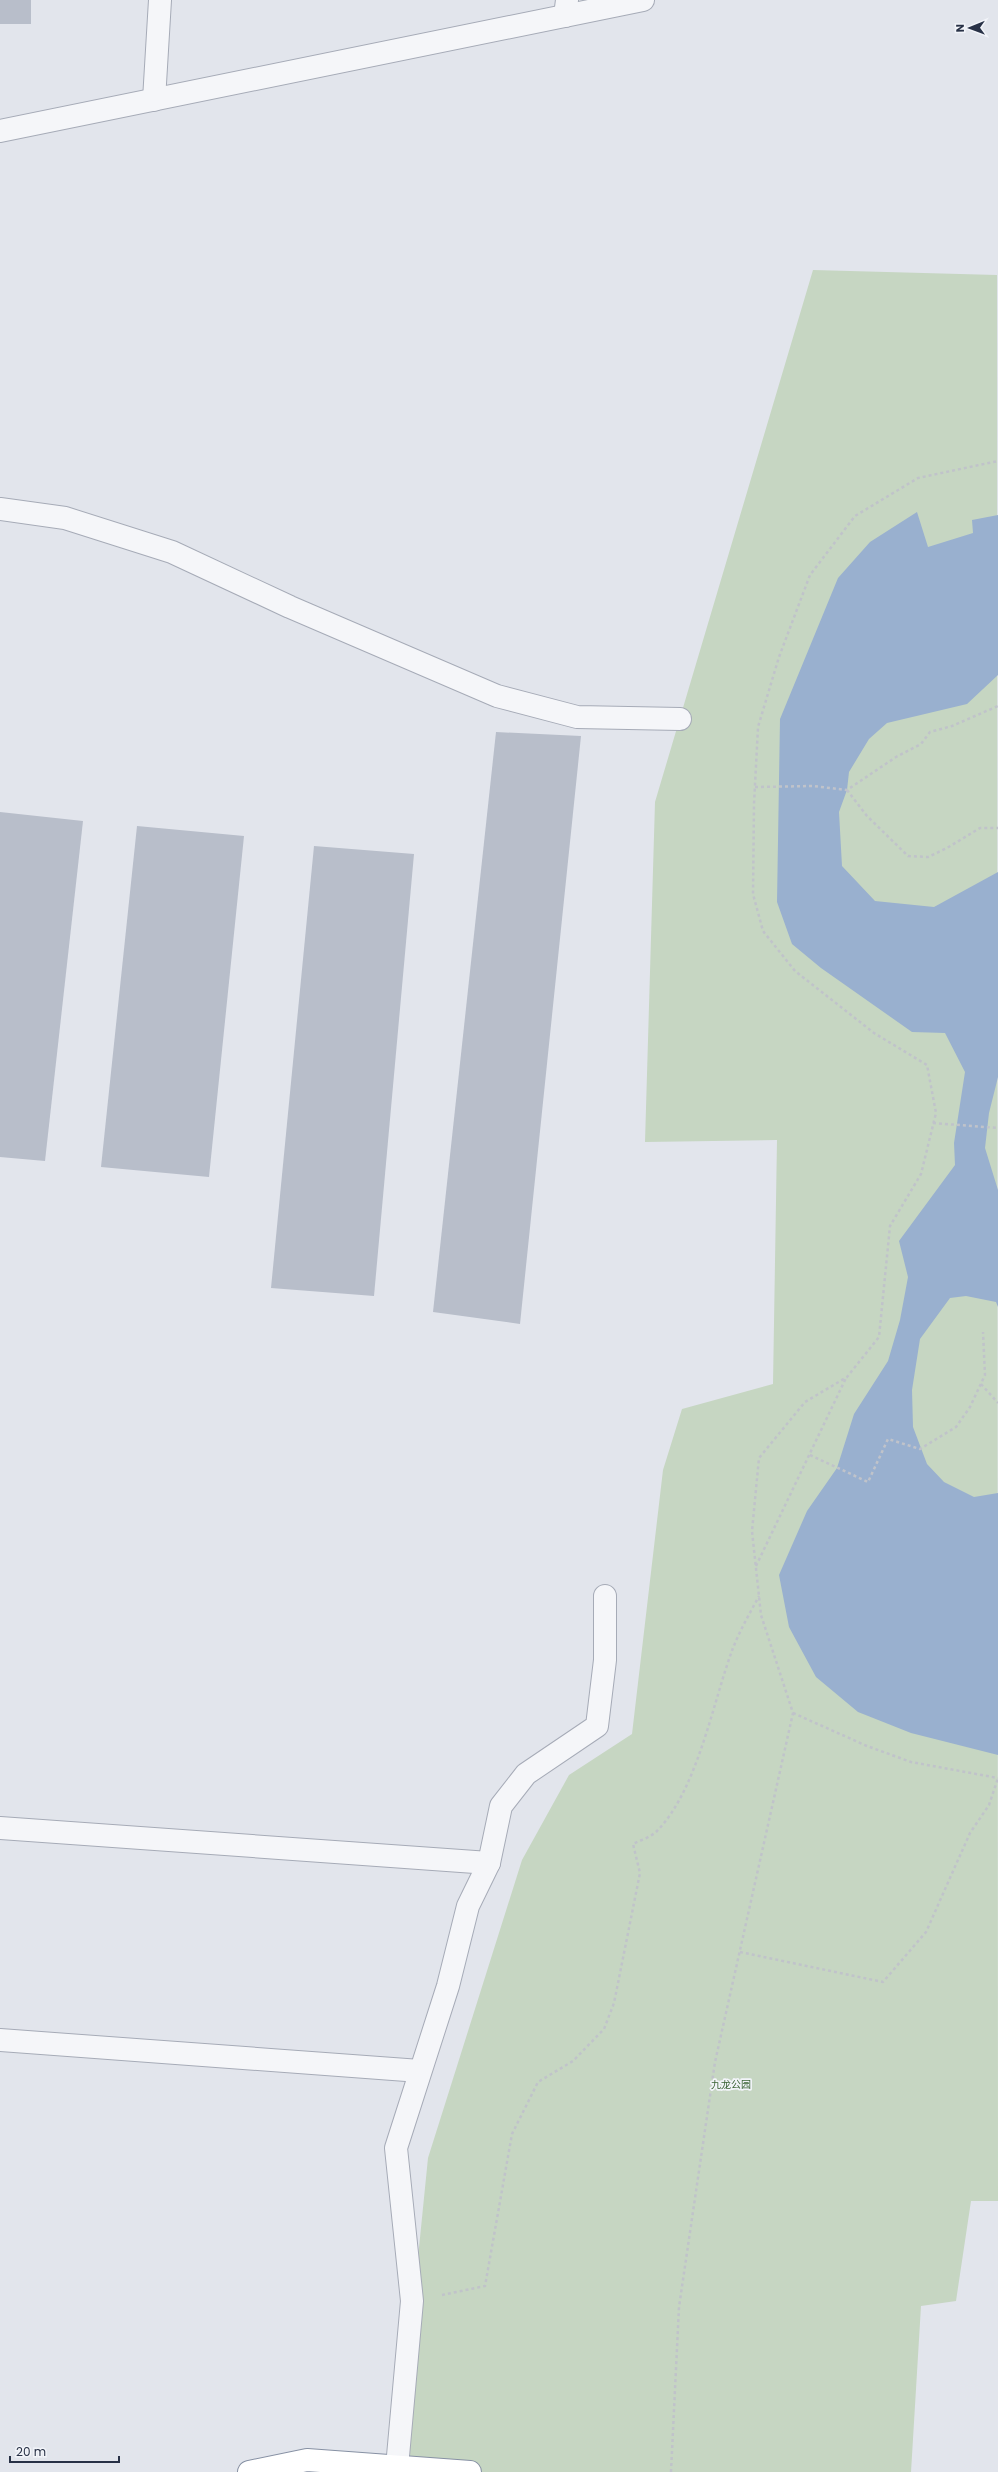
<svg xmlns="http://www.w3.org/2000/svg" width="998" height="2472" font-family="Poppins,'Noto Sans SC',sans-serif">
<style>
.green{fill:#c6d6c2}
.water{fill:#99b0cf}
.building{fill:#b8beca}
.lines{fill:none;stroke-linecap:round;stroke-linejoin:round}
.minor-casing{stroke:#a6abb7;stroke-width:24}
.tertiary-casing{stroke:#a6abb7;stroke-width:24}
.trunk-casing{stroke:#8791a4;stroke-width:24}
.path{stroke:#c0c3ca;stroke-width:2.5;stroke-dasharray:3 3;stroke-linecap:butt}
.minor{stroke:#f5f6f9;stroke-width:22}
.tertiary{stroke:#f5f6f9;stroke-width:22}
.trunk{stroke:#fff;stroke-width:22}
.labels{text-anchor:middle;dominant-baseline:central;stroke-width:3.5;stroke-linejoin:round;paint-order:stroke}
.park-label{font-size:10px;fill:#3a6334;stroke:#f2f4f9}
</style>
<rect width="100%" height="100%" fill="#e2e5ec"/>
<path class="green" d="M813,270L997,275L998,2201H971L956,2301L921,2306L911,2472H471L397,2467L428,2158L522,1860L569,1775L632,1734L663,1470L682,1409L773,1384L777,1140L645,1142L655,802Z"/>
<path class="water" d="M917,512L928,547L973,533L972,520L998,515V675L967,704L887,723L869,739L849,772L847,790L839,812L842,866L875,901L934,907L998,872V1077L989,1113L985,1148L998,1190V1307L996,1302L966,1296L950,1298L920,1339L912,1390L913,1427L927,1464L944,1482L974,1497L998,1493V1755L911,1733L858,1712L816,1677L789,1627L779,1575L807,1511L837,1468L854,1414L888,1361L900,1320L908,1277L899,1241L955,1165L954,1143L965,1072L945,1033L912,1032L821,968L792,944L777,902L780,719L838,578L870,542Z"/>
<g class="building">
<rect x="0" y="0" width="31" height="24"/>
<path d="M496,732L581,736L520,1324L433,1312Z"/>
<path d="M0,812L83,821L45,1161L0,1157Z"/>
<path d="M137,826L244,836L209,1177L101,1167Z"/>
<path d="M314,846L414,854L374,1296L271,1288Z"/>
</g>
<g class="lines">
<defs>
<g id="minor">
<path d="M565,16L567,0"/>
<path d="M154,100L160,0"/>
<path d="M0,509L65,518L172,552L290,607L497,696L577,717L680,719"/>
<path d="M0,1828L489,1863"/>
<path d="M0,2040L420,2071"/>
<path d="M397,2467L412,2301L396,2148L448,1986L468,1906L489,1863L501,1806L526,1774L597,1726L605,1660V1596"/>
</g>
<path id="tertiary" d="M0,131L643,0"/>
<path id="trunk" d="M249,2472L307,2460L470,2472"/>
</defs>
<use href="#minor" class="minor-casing"/>
<use href="#tertiary" class="tertiary-casing"/>
<use href="#trunk" class="trunk-casing"/>
<g class="path">
<path d="M755,787L813,786L847,790L896,757L921,744L930,732L952,726L998,706"/>
<path d="M847,790L867,816L908,856L928,857L947,848L980,828H998"/>
<path d="M933,1123L998,1128"/>
<path d="M981,1384L998,1403"/>
<path d="M810,1455L868,1482L888,1439L920,1449L956,1427L970,1407L985,1375L983,1332"/>
<path d="M756,1566L846,1378"/>
<path d="M793,1713L867,1746L911,1762L998,1778"/>
<path d="M740,1952L883,1982L926,1932L970,1833L989,1805L998,1778"/>
<path d="M442,2295L485,2286L512,2134L538,2082L573,2061L604,2029L614,2003L640,1873L633,1844C641,1840 651,1837 657,1831C698,1789 713,1701 733,1648C740,1630 750,1613 759,1596"/>
<path d="M671,2472L679,2307L715,2062L793,1713L761,1615L752,1531L759,1458L805,1402L847,1377L879,1337L890,1226L921,1174L936,1113L927,1065L874,1033L795,971L763,931L753,894L754,804L758,727L779,657L810,575L855,516L918,478L998,461"/>
</g>
<use href="#minor" class="minor"/>
<use href="#tertiary" class="tertiary"/>
<use href="#trunk" class="trunk"/>
</g>
<g class="labels">
<g class="park-label">
<text x="731" y="2084">九龙公园</text>
</g>
</g>
<g transform="translate(970 28) rotate(269)" stroke="#f2f4f9" stroke-width="3" paint-order="stroke">
<path d="M0-3L7 15L0 10L-7 15Z" fill="#283146"/>
<text y="-6" font-size="11" font-weight="bold" text-anchor="middle" fill="#283146">N</text>
</g>
<path d="M10 2456v6h109v-6" fill="none" stroke="#283146" stroke-width="2"/>
<text x="16" y="2456" font-size="12" fill="#283146" stroke="#f2f4f9" stroke-width="3" paint-order="stroke">20 m</text>
</svg>
